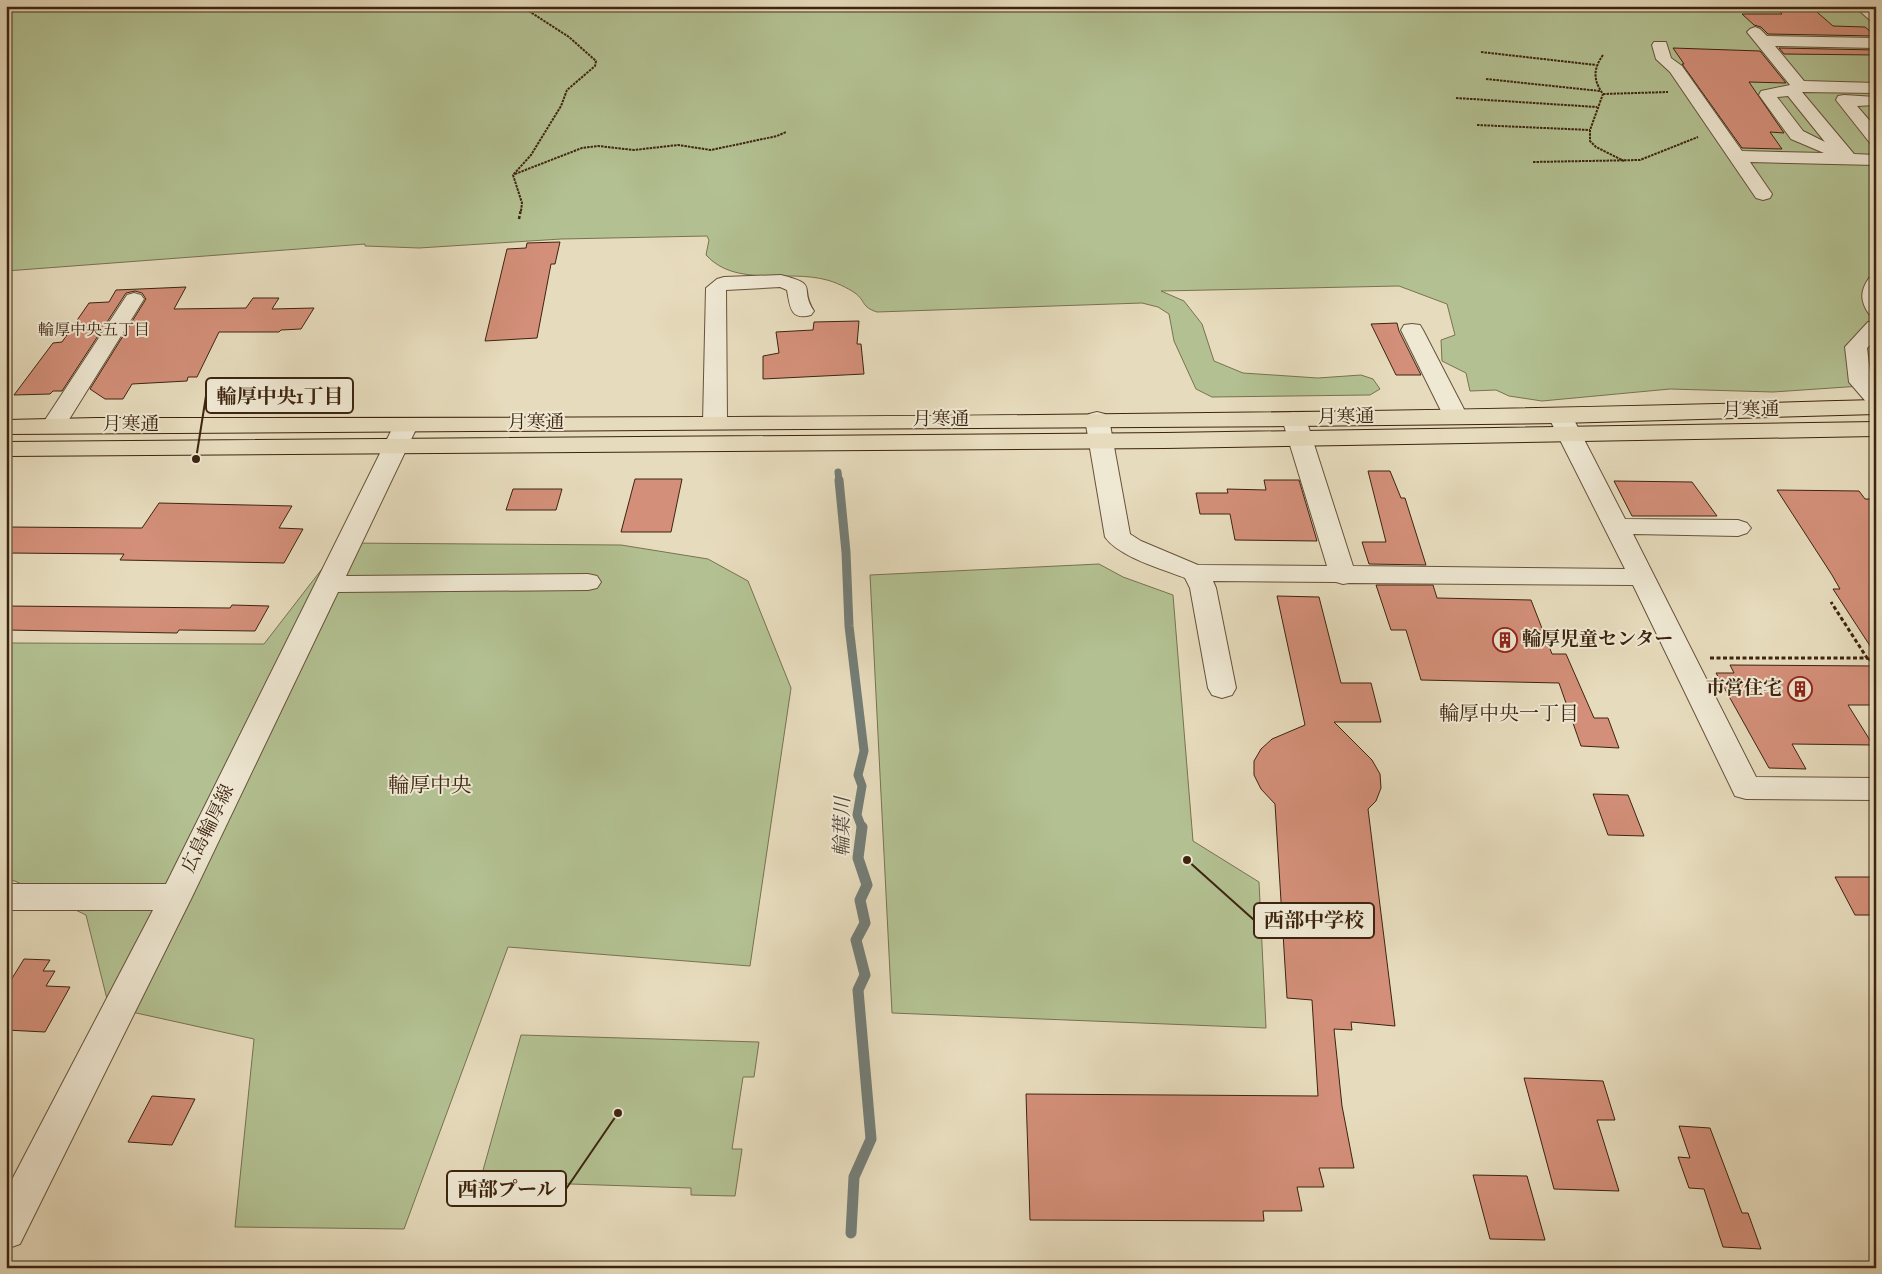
<svg xmlns="http://www.w3.org/2000/svg" width="1882" height="1274" font-family="'Sorts Mill Goudy','Noto Serif JP',serif">
<style>
.green{fill:#b3c192;stroke:#787250}
.lines{fill:none;stroke-linecap:round;stroke-linejoin:round}
.stream-far2{stroke:#747d76;stroke-width:7}
.stream-far1{stroke:#747d76;stroke-width:9}
.stream{stroke:#747d76;stroke-width:11}
.building{fill:#d38f79;stroke:#3d240f}
.minor-casing{stroke:#67523a;stroke-width:2}
.highway-casing{stroke:#3d240f;stroke-width:2}
.path-far2{stroke:#3d240f;stroke-width:2;stroke-dasharray:2.5 1;stroke-linecap:butt}
.path-far1{stroke:#3d240f;stroke-width:2.5;stroke-dasharray:3 2;stroke-linecap:butt}
.path{stroke:#3d240f;stroke-width:3;stroke-dasharray:4 2.5;stroke-linecap:butt}
.minor{fill:#efe8d3;fill-rule:evenodd}
.highway{fill:#e6dbbc;fill-rule:evenodd}
.labels{text-anchor:middle;dominant-baseline:central;stroke-width:4;stroke-linejoin:round;paint-order:stroke}
.far-neighbourhood-label{font-size:16px;fill:#3d240f;stroke:#efe8d3}
.street-label{font-size:19px;fill:#3d240f;stroke:#efe8d3}
.poi-label{font-size:19px;font-weight:bold;fill:#3d240f;stroke:#efe8d3;text-anchor:start}
.neighbourhood-label{font-size:20px;fill:#3d240f;stroke:#efe8d3}
.water-label{font-size:20px;font-style:italic;fill:#54493a;stroke:#efe8d3}
.quarter-label{font-size:21px;fill:#3d240f;stroke:#efe8d3}
.leader{fill:none;stroke:#3d240f;stroke-width:2}
.callout-dot{fill:#3d240f;stroke:#efe8d3;stroke-width:2}
.callout{fill:#efe8d3;stroke:#3d240f;stroke-width:2}
.callout-label{font-size:20px;text-anchor:middle;font-weight:bold;fill:#3d240f}
</style>
<rect width="100%" height="100%" fill="#e6dbbc"/>
<filter id="stains"><feTurbulence type="fractalNoise" baseFrequency=".004" numOctaves="4"/><feColorMatrix values="0 0 0 0 .2 0 0 0 0 .09 0 0 0 0 .02 0 0 0 .5 -.17"/></filter>
<radialGradient id="worn" r=".72"><stop offset=".6" stop-color="#630" stop-opacity="0"/><stop offset="1" stop-color="#630" stop-opacity=".3"/></radialGradient>
<g class="green">
<path d="M6,6H1855L1872,20L1870,22L1876,27V385L1773,392L1670,389L1542,401L1509,396L1496,390L1470,391L1466,373L1442,361L1441,340L1455,335L1447,304L1399,286L1161,291L1184,301L1202,324L1214,361L1243,373L1318,378L1361,375L1373,379L1380,389L1370,395L1212,397L1196,389L1174,341L1169,314L1158,307L1142,303L877,312C861,307 866,301 855,293C848,288 835,282 827,280C787,269 736,288 706,255L709,240L707,236L561,239L419,248L365,246V244L6,271Z"/>
<path d="M342,543L621,545L708,559L748,581L791,688L750,966L508,947L404,1229L235,1227L254,1039L109,1007L86,915L15,881L6,880V643L264,644Z"/>
<path d="M1099,564L1123,577L1173,595L1193,841L1259,882L1266,1028L892,1013L870,575Z"/>
<path d="M521,1035L759,1042L754,1077H743L732,1149H742L735,1196L691,1195V1188L480,1181Z"/>
</g>
<g class="lines">
<path class="stream-far2" d="M838,472L839,481"/>
<path class="stream-far1" d="M839,480L846,552L849,626L864,751L858,775L862,786L857,815L862,828"/>
<path class="stream" d="M851,1233L854,1177L871,1139L858,990L865,975L856,940L865,923L860,900L867,885L858,858L862,827"/>
</g>
<g class="building">
<path d="M1774,6H1810L1833,26L1865,27L1876,36L1768,34L1761,27L1754,25L1742,14H1782Z"/>
<path d="M1673,48L1760,51L1786,83L1749,82L1784,133L1770,132L1782,149L1742,148L1682,64H1684Z"/>
<path d="M1779,48L1876,50V55L1784,54Z"/>
<path d="M560,242L555,264H551L537,338L485,341L507,249L526,248L527,243Z"/>
<path d="M186,287L174,309L246,308L253,298H279L272,309L314,308L301,329L281,330L279,332H219L197,377H188L187,381L132,384L123,399H105L90,389L146,299L142,293L135,291L126,293L62,391H53L50,394L14,395L53,343L62,342L89,303L109,302L116,290Z"/>
<path d="M859,321L857,344H861L864,374L763,379V356L779,353L776,332L813,330L814,322Z"/>
<path d="M1397,323L1399,331L1421,375H1396L1371,324Z"/>
<path d="M1368,471H1390L1401,498H1405L1426,565L1369,564L1362,542H1386Z"/>
<path d="M635,479H682L671,532H621Z"/>
<path d="M1264,480H1299L1317,541L1235,540L1230,514H1200L1196,493H1228L1227,489L1266,490Z"/>
<path d="M1614,481L1692,482L1717,516H1632Z"/>
<path d="M513,489H562L556,510H506Z"/>
<path d="M1777,490L1859,491L1865,499H1876V655L1833,589H1840L1832,575Z"/>
<path d="M159,503L292,506L279,528L303,529L284,563L120,560L124,554L6,553V527L142,528Z"/>
<path d="M1376,585H1433L1437,598L1531,600L1552,654H1566L1594,718H1608L1619,748L1581,746L1559,683L1421,680L1406,630H1391Z"/>
<path d="M1277,596L1319,597L1341,683H1371L1381,722H1334L1372,760L1380,774L1381,788L1376,801L1368,809L1395,1026L1351,1022L1352,1030L1334,1029L1342,1106L1354,1168H1319L1324,1187H1297L1302,1211H1263L1264,1221L1030,1220L1026,1094L1318,1096L1312,1000L1287,998L1275,804L1261,789L1254,775V761L1261,749L1272,739L1305,725Z"/>
<path d="M232,605L269,606L255,631L179,630L177,633L6,630V606L230,608Z"/>
<path d="M1730,665L1876,666V705H1848L1873,745L1792,744L1806,769L1769,768L1716,673H1734Z"/>
<path d="M1593,794L1628,795L1644,836L1608,835Z"/>
<path d="M1835,877H1876V915H1855Z"/>
<path d="M24,959L50,960L43,971H55L46,986L70,987L45,1032L6,1030V988Z"/>
<path d="M1524,1078L1603,1081L1615,1120H1597L1619,1191L1554,1189Z"/>
<path d="M152,1096L195,1099L172,1145L128,1142Z"/>
<path d="M1679,1126L1710,1128L1742,1213H1748L1761,1249L1723,1247L1704,1189L1689,1188L1678,1157L1690,1158Z"/>
<path d="M1473,1175L1527,1176L1545,1240L1490,1239Z"/>
</g>
<g class="lines">
<defs>
<g id="minor">
<path d="M1854,6H1871L1876,10V22L1871,21Z"/>
<path d="M1755,27L1760,29L1767,36L1876,38V48L1775,46L1804,81L1876,83V93L1802,92L1854,154L1876,155V165L1750,162L1772,194L1770,198L1763,200L1756,198L1670,72L1656,59L1652,45L1654,42H1666L1671,58L1682,66L1742,151L1824,153L1791,139L1759,95L1761,91L1790,85L1747,32L1750,29ZM1788,96L1825,142L1803,131L1777,97Z"/>
<path d="M1844,95L1876,97V105L1857,106L1876,128V144L1870,143L1836,100L1838,96Z"/>
<path d="M781,275C821,285 798,287 814,311L811,315C790,321 790,306 787,290L780,287L726,290L727,422L723,427L715,429L707,427L703,422L706,288L717,279L724,277Z"/>
<path d="M1876,276V316L1869,314C1860,301 1860,291 1869,278Z"/>
<path d="M134,293L141,295L144,299L65,426L61,431L53,433L45,431L41,426L127,295Z"/>
<path d="M1876,321V339L1867,348L1871,380L1876,385V406L1868,404L1849,382L1845,347L1868,322Z"/>
<path d="M1412,324L1420,325L1423,330L1468,417L1464,422L1456,424L1448,422L1444,417L1401,330L1404,325Z"/>
<path d="M1560,409L1568,411L1572,416L1625,519L1738,520L1747,523L1751,528L1747,533L1738,536L1633,534L1756,777L1876,778V800L1746,799L1735,796L1633,585L1349,583L1343,584L1336,582L1213,581L1216,588L1236,688L1232,695L1222,698L1212,695L1208,688L1190,588L1185,578C1162,569 1119,557 1105,537L1085,419L1089,414L1097,412L1105,414L1109,419L1130,534L1141,541L1198,565L1327,566L1282,419L1286,414L1294,412L1302,414L1306,419L1353,566L1625,569L1548,416L1552,411Z"/>
<path d="M406,418L414,420L418,425L346,576L588,574L597,576L601,582L597,588L588,590L338,592L192,897L20,1244L6,1249V1191L153,910H6V884H166L394,425L398,420Z"/>
</g>
<g id="highway">
<path d="M1876,400V414L1560,423L1294,426L6,434V420L97,418C690,418 1283,417 1876,400Z"/>
<path d="M1876,422V436L1165,448L6,456V442L1165,433Z"/>
</g>
</defs>
<use href="#minor" class="minor-casing"/>
<use href="#highway" class="highway-casing"/>
<g class="path-far2">
<path d="M1481,52L1596,65"/>
<path d="M1603,55C1593,69 1593,80 1603,94L1590,130V141L1596,147L1624,161"/>
<path d="M1486,79L1600,91"/>
<path d="M1603,94L1668,92"/>
<path d="M1456,98L1597,107"/>
<path d="M1477,125L1590,130"/>
<path d="M1533,162L1640,160L1698,137"/>
<path d="M515,174L582,148L598,146L634,150L678,145L711,150L777,136L786,132"/>
<path d="M521,211L522,203L513,175L531,155L561,106L567,90L595,66L596,61L569,37L521,6"/>
</g>
<path class="path-far1" d="M519,219L521,209"/>
<g class="path">
<path d="M1710,658H1867L1831,602"/>
<path d="M1867,658L1876,663"/>
</g>
<use href="#minor" class="minor"/>
<use href="#highway" class="highway"/>
</g>
<defs>
<symbol id="building-ring" viewBox="-11 -11 22 22"><circle r="9.5" fill="#efe8d3" stroke="#8f2418" stroke-width="1.5"/><path d="M-4-6H4V6H1V3H-1V6H-4ZM-2.5-4.3h1.7v1.8h-1.7ZM.8-4.3h1.7v1.8H.8ZM-2.5-1h1.7V.8h-1.7ZM.8-1h1.7V.8H.8Z" fill="#8f2418"/></symbol>
</defs>
<g fill-rule="evenodd">
<use href="#building-ring" x="1491" y="626" width="28" height="28"/>
<use href="#building-ring" x="1786" y="675" width="28" height="28"/>
</g>
<g class="labels">
<g class="far-neighbourhood-label">
<text x="94" y="331">輪厚中央五丁目</text>
</g>
<g class="street-label">
<text transform="translate(1751 411) rotate(-1)">月寒通</text>
<text transform="translate(1346 418) rotate(-1)">月寒通</text>
<text x="941" y="420">月寒通</text>
<text x="536" y="423">月寒通</text>
<text x="131" y="425">月寒通</text>
<text transform="translate(209 829) rotate(-64)">広島輪厚線</text>
</g>
<g class="poi-label">
<text x="1522" y="640">輪厚児童センター</text>
<text x="1782" y="689" text-anchor="end">市営住宅</text>
</g>
<g class="neighbourhood-label">
<text x="1509" y="715">輪厚中央一丁目</text>
</g>
<g class="water-label">
<text transform="translate(844 827) rotate(-89)">輪葉川</text>
</g>
<g class="quarter-label">
<text x="430" y="787">輪厚中央</text>
</g>
</g>
<path class="leader" d="M196 459L206 396M1187 860L1254 920M618 1113L566 1189"/>
<g class="callout-dot">
<circle cx="196" cy="459" r="5"/>
<circle cx="1187" cy="860" r="5"/>
<circle cx="618" cy="1113" r="5"/>
</g>
<g class="callout">
<rect x="206" y="378" width="147" height="35" rx="5"/>
<rect x="1254" y="903" width="120" height="35" rx="5"/>
<rect x="447" y="1171" width="119" height="35" rx="5"/>
</g>
<g class="callout-label">
<text x="280" y="403">輪厚中央1丁目</text>
<text x="1314" y="927">西部中学校</text>
<text x="507" y="1196">西部プール</text>
</g>
<rect width="1882" height="1274" fill="none" stroke="#e6dbbc" stroke-width="25"/>
<rect x="8" y="8" width="1867" height="1259" fill="none" stroke="#3d240f" stroke-width="2.5"/>
<rect x="12" y="12" width="1857" height="1249" fill="none" stroke="#3d240f"/>
<rect width="100%" height="100%" filter="url(#stains)"/>
<rect width="100%" height="100%" fill="url(#worn)"/>
</svg>
